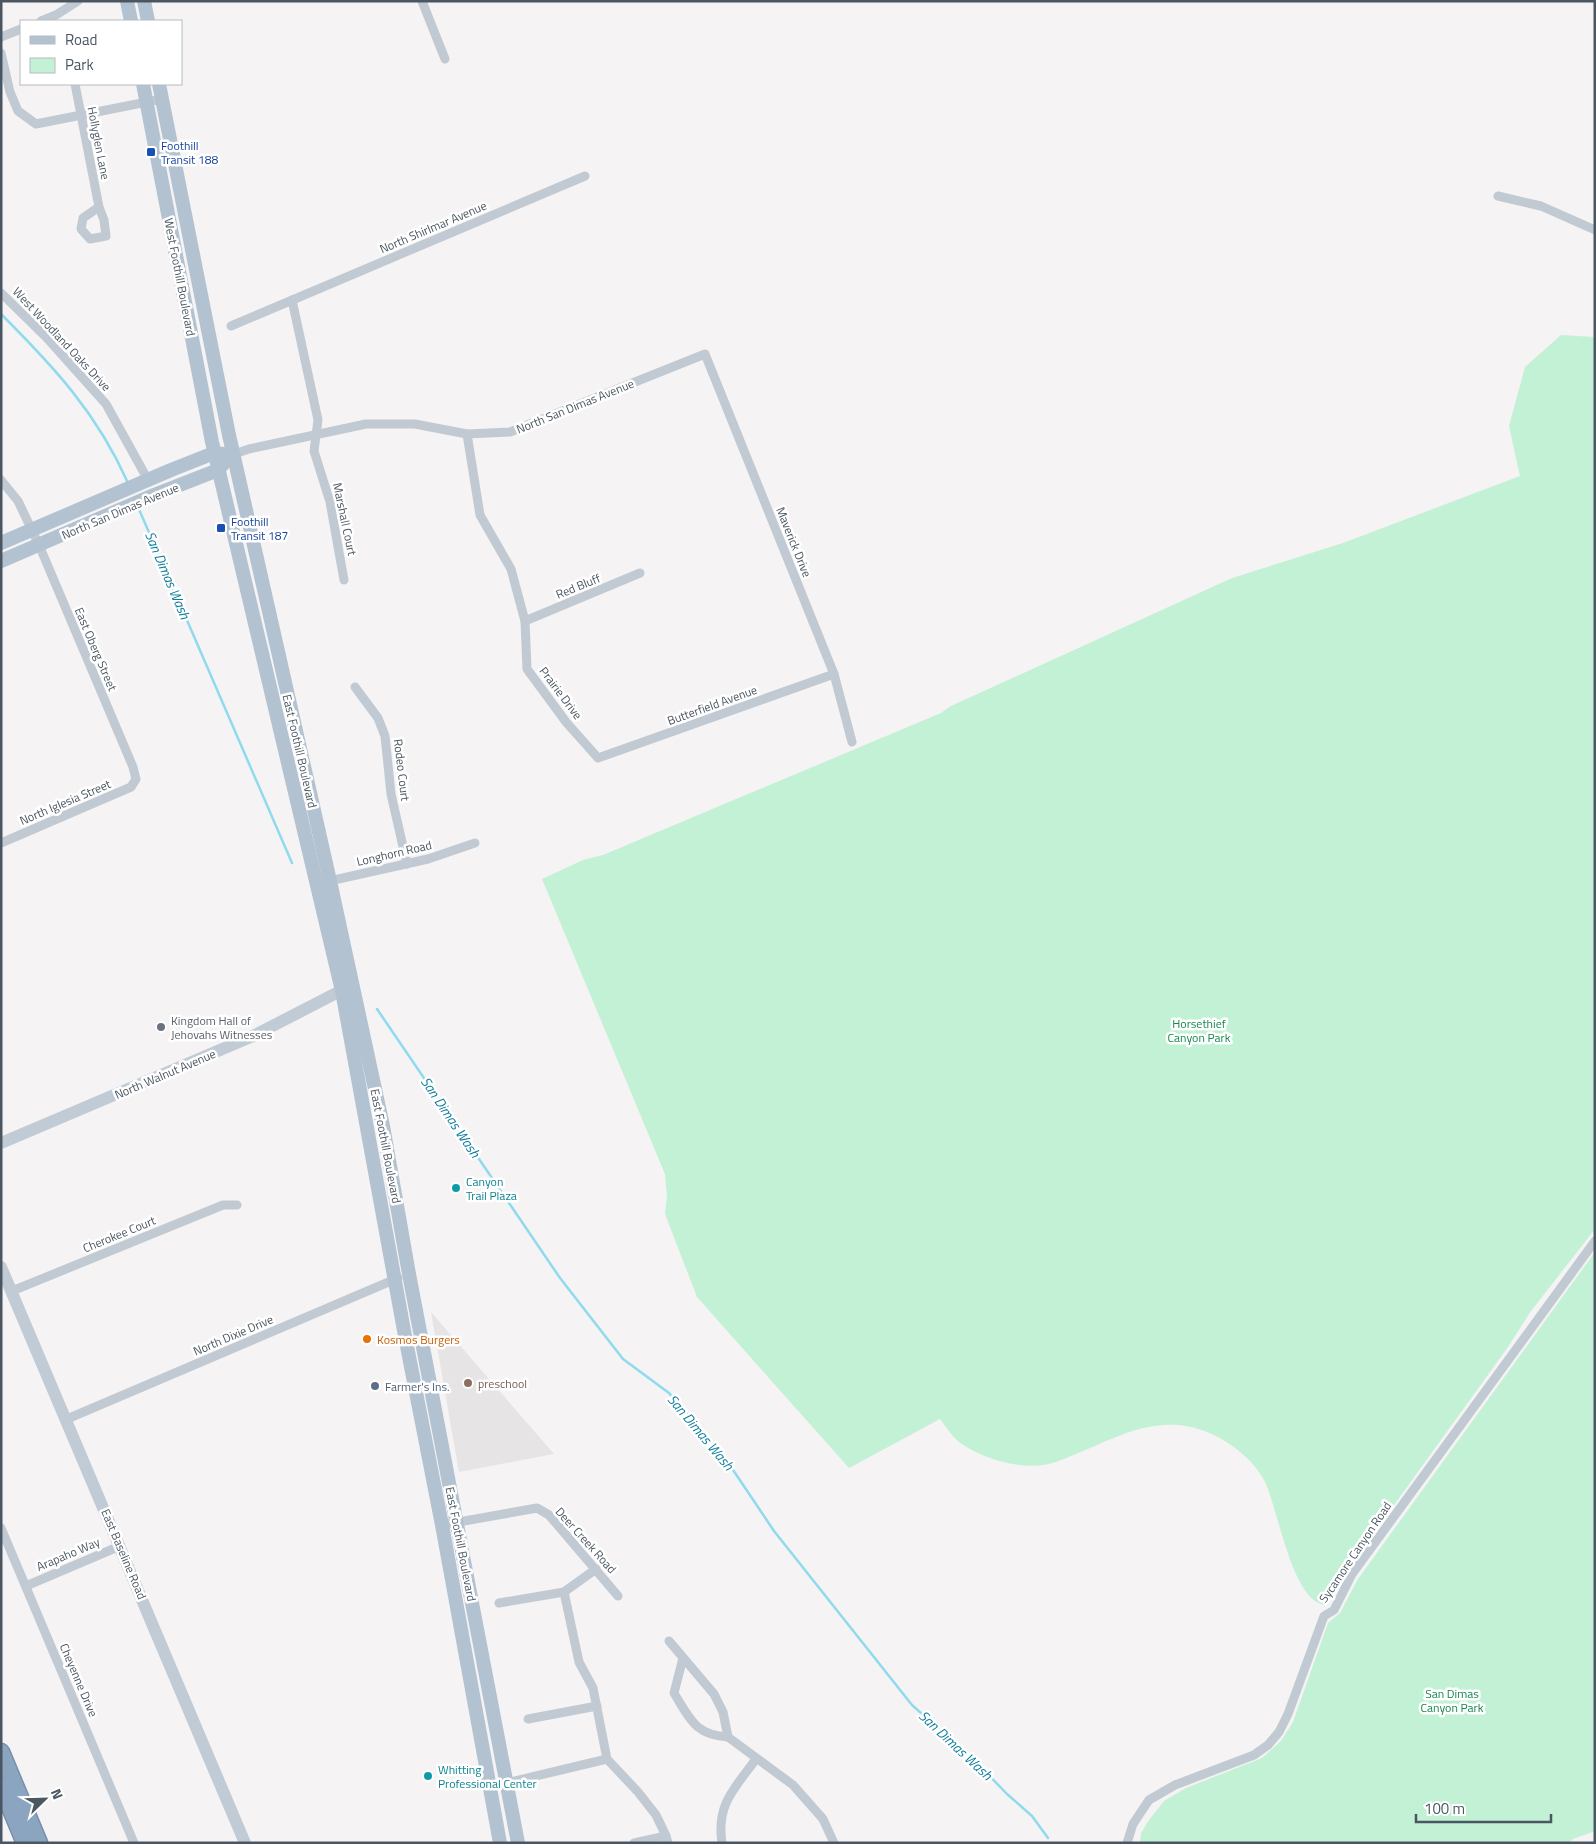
<svg xmlns="http://www.w3.org/2000/svg" width="1596" height="1844" font-family="'Titillium Web',sans-serif">
<style>
.education{fill:#e6e4e5}
.green{fill:#c3f1d5}
.lines{fill:none;stroke-linecap:round;stroke-linejoin:round}
.stream{stroke:#90daee;stroke-width:2.5}
.motorway-casing{stroke:#7690ad;stroke-width:19}
.minor{stroke:#c1cad2;stroke-width:9}
.secondary{stroke:#c1cbd6;stroke-width:12}
.primary{stroke:#b3c2d1;stroke-width:14}
.motorway{stroke:#8ba5c1;stroke-width:16}
.transit-dot{fill:#1a4fb4;stroke:#fff;stroke-width:2}
.worship-dot{fill:#6b7280;stroke:#fff;stroke-width:2}
.culture-dot{fill:#0f9aa8;stroke:#fff;stroke-width:2}
.food-dot{fill:#e8710a;stroke:#fff;stroke-width:2}
.education-dot{fill:#8d6e63;stroke:#fff;stroke-width:2}
.service-dot{fill:#5c6f8a;stroke:#fff;stroke-width:2}
.labels{text-anchor:middle;dominant-baseline:central;stroke-width:5;stroke-linejoin:round;paint-order:stroke}
.street-label{font-size:12px;fill:#4a5661;stroke:#fff}
.transit-label{font-size:12px;fill:#164399;stroke:#fff;text-anchor:start}
.worship-label{font-size:12px;fill:#5b616d;stroke:#fff;text-anchor:start}
.park-label{font-size:12px;fill:#17864f;stroke:#fff}
.culture-label{font-size:12px;fill:#0d838f;stroke:#fff;text-anchor:start}
.food-label{font-size:12px;fill:#c56008;stroke:#fff;text-anchor:start}
.education-label{font-size:12px;fill:#785e54;stroke:#fff;text-anchor:start}
.service-label{font-size:12px;fill:#4e5e75;stroke:#fff;text-anchor:start}
.water-label{font-size:14px;font-style:italic;fill:#0c7c9b;stroke:#fff}
</style>
<rect width="100%" height="100%" fill="#f5f3f3"/>
<path class="education" d="M431,1312L554,1454L459,1472Z"/>
<g class="green">
<path d="M1561,335L1595,337V1229L1531,1311L1508,1347L1345,1573L1328,1605C1292,1607 1278,1506 1264,1480C1253,1459 1229,1441 1207,1432C1152,1410 1107,1444 1056,1462C1027,1472 983,1460 959,1442C952,1436 946,1427 940,1419L849,1468L697,1297L665,1214L667,1196L665,1174L542,879L583,860L603,855L941,713L951,706L1232,578L1343,543L1520,476L1509,426L1525,367Z"/>
<path d="M1595,1252V1831L1573,1839L1569,1843H1140L1141,1833L1149,1820L1164,1801L1186,1788L1262,1758L1281,1741L1293,1722L1328,1623L1340,1613L1358,1579Z"/>
</g>
<g class="lines">
<g class="stream">
<path d="M1,314C54,367 97,413 128,483"/>
<path d="M138,507L292,863"/>
<path d="M377,1009L560,1278L623,1359L669,1393L723,1455L774,1531L912,1705L977,1763L1007,1794L1032,1816L1048,1838"/>
</g>
<defs>
<g id="motorway">
<path d="M1,1752L39,1843"/>
<path d="M1,1786L25,1843"/>
</g>
</defs>
<use href="#motorway" class="motorway-casing"/>
<g class="minor">
<path d="M422,1L445,59"/>
<path d="M41,21L56,15L78,1"/>
<path d="M1,37L21,29"/>
<path d="M1,53L10,92L18,111L36,124L162,99"/>
<path d="M75,84L99,207L104,220L106,236L90,239L81,229L83,218L99,207"/>
<path d="M1498,196L1541,206L1595,230"/>
<path d="M1,293L46,337L106,404L148,480"/>
<path d="M292,300L318,420L314,451L330,502L344,580"/>
<path d="M231,326L585,176"/>
<path d="M467,434L480,515L511,569L525,621L527,669L566,722L598,758L834,674"/>
<path d="M234,454L249,449L366,424H415L467,434L510,432L705,354L834,674L852,742"/>
<path d="M1,480L18,501L39,545L133,767L136,779L131,787L1,843"/>
<path d="M525,621L640,573"/>
<path d="M355,687L378,718L385,736L391,794L407,864"/>
<path d="M325,882L428,859L475,843"/>
<path d="M12,1291L223,1205H237"/>
<path d="M67,1419L398,1278"/>
<path d="M442,1525L537,1508L549,1515L618,1596"/>
<path d="M1,1528L134,1843"/>
<path d="M26,1586L120,1546"/>
<path d="M564,1592L579,1662L593,1688L607,1759L638,1792L656,1815L666,1836L668,1843"/>
<path d="M499,1603L564,1592L596,1569"/>
<path d="M669,1641L714,1694L723,1712L728,1737L793,1785L823,1819L834,1843"/>
<path d="M683,1658L674,1693C690,1719 695,1735 728,1737"/>
<path d="M528,1719L597,1706"/>
<path d="M490,1787L607,1759"/>
<path d="M634,1843L666,1836"/>
<path d="M722,1843C716,1804 735,1788 756,1759"/>
<path d="M1127,1843L1133,1824L1149,1800L1175,1785L1254,1755L1268,1745L1279,1732L1288,1714L1324,1616L1334,1610L1352,1574L1595,1241"/>
</g>
<g class="secondary">
<path d="M1,1143L253,1036L350,986"/>
<path d="M1,1267L245,1843"/>
</g>
<g class="primary">
<path d="M127,1L131,21"/>
<path d="M144,1L148,21"/>
<path d="M143,84L212,442L342,991L405,1336L442,1525L500,1843"/>
<path d="M159,84L229,435L330,881L383,1126L409,1274L518,1843"/>
<path d="M1,543L171,470L214,453L223,454"/>
<path d="M1,561L154,495L218,470L224,463"/>
</g>
<use href="#motorway" class="motorway"/>
</g>
<g class="transit-dot">
<rect x="146" y="147" width="10" height="10" rx="2.5"/>
<rect x="216" y="523" width="10" height="10" rx="2.5"/>
</g>
<circle class="worship-dot" cx="161" cy="1027" r="5"/>
<g class="culture-dot">
<circle cx="456" cy="1188" r="5"/>
<circle cx="428" cy="1776" r="5"/>
</g>
<circle class="food-dot" cx="367" cy="1339" r="5"/>
<circle class="education-dot" cx="468" cy="1383" r="5"/>
<circle class="service-dot" cx="375" cy="1386" r="5"/>
<g class="labels">
<g class="street-label">
<text transform="translate(99 143) rotate(79)">Hollyglen Lane</text>
<text transform="translate(433 227) rotate(-23)">North Shirlmar Avenue</text>
<text transform="translate(180 277) rotate(79)">West Foothill Boulevard</text>
<text transform="translate(62 339) rotate(47)">West Woodland Oaks Drive</text>
<text transform="translate(575 406) rotate(-22)">North San Dimas Avenue</text>
<text transform="translate(120 511) rotate(-23)">North San Dimas Avenue</text>
<text transform="translate(345 519) rotate(78)">Marshall Court</text>
<text transform="translate(794 542) rotate(68)">Maverick Drive</text>
<text transform="translate(578 586) rotate(-22)">Red Bluff</text>
<text transform="translate(96 649) rotate(67)">East Oberg Street</text>
<text transform="translate(561 693) rotate(53)">Prairie Drive</text>
<text transform="translate(712 705) rotate(-20)">Butterfield Avenue</text>
<text transform="translate(300 751) rotate(77)">East Foothill Boulevard</text>
<text transform="translate(402 770) rotate(83)">Rodeo Court</text>
<text transform="translate(65 802) rotate(-23)">North Iglesia Street</text>
<text transform="translate(394 853) rotate(-13)">Longhorn Road</text>
<text transform="translate(165 1074) rotate(-23)">North Walnut Avenue</text>
<text transform="translate(386 1146) rotate(79)">East Foothill Boulevard</text>
<text transform="translate(119 1234) rotate(-22)">Cherokee Court</text>
<text transform="translate(233 1335) rotate(-23)">North Dixie Drive</text>
<text transform="translate(586 1540) rotate(48)">Deer Creek Road</text>
<text transform="translate(461 1544) rotate(79)">East Foothill Boulevard</text>
<text transform="translate(1355 1552) rotate(-56)">Sycamore Canyon Road</text>
<text transform="translate(68 1554) rotate(-23)">Arapaho Way</text>
<text transform="translate(124 1554) rotate(67)">East Baseline Road</text>
<text transform="translate(79 1680) rotate(67)">Cheyenne Drive</text>
</g>
<g class="transit-label">
<text x="161" y="145">Foothill<tspan x="161" dy="14">Transit 188</tspan></text>
<text x="231" y="521">Foothill<tspan x="231" dy="14">Transit 187</tspan></text>
</g>
<g class="worship-label">
<text x="171" y="1020">Kingdom Hall of<tspan x="171" dy="14">Jehovahs Witnesses</tspan></text>
</g>
<g class="park-label">
<text x="1199" y="1023">Horsethief<tspan x="1199" dy="14">Canyon Park</tspan></text>
<text x="1452" y="1693">San Dimas<tspan x="1452" dy="14">Canyon Park</tspan></text>
</g>
<g class="culture-label">
<text x="466" y="1181">Canyon<tspan x="466" dy="14">Trail Plaza</tspan></text>
<text x="438" y="1769">Whitting<tspan x="438" dy="14">Professional Center</tspan></text>
</g>
<g class="food-label">
<text x="377" y="1339">Kosmos Burgers</text>
</g>
<g class="education-label">
<text x="478" y="1383">preschool</text>
</g>
<g class="service-label">
<text x="385" y="1386">Farmer's Ins.</text>
</g>
<g class="water-label">
<text transform="translate(168 575) rotate(67)">San Dimas Wash</text>
<text transform="translate(451 1117) rotate(56)">San Dimas Wash</text>
<text transform="translate(701 1432) rotate(50)">San Dimas Wash</text>
<text transform="translate(956 1745) rotate(43)">San Dimas Wash</text>
</g>
</g>
<rect width="1596" height="1844" fill="none" stroke="#4a5661" stroke-width="5"/>
<rect x="20" y="20" width="162" height="65" fill="#ffffff" stroke="#b7bbc0"/>
<rect x="30" y="36" width="25" height="8" fill="#b3c2d1" stroke="#b7bbc0"/>
<text x="65" y="45" font-size="15" fill="#4a5661">Road</text>
<rect x="30" y="58" width="25" height="15" fill="#c3f1d5" stroke="#b7bbc0"/>
<text x="65" y="70" font-size="15" fill="#4a5661">Park</text>
<g transform="translate(45 1799) rotate(67)" stroke="#ffffff" stroke-width="4" paint-order="stroke">
<path d="M0-4L9 19L0 12L-9 19Z" fill="#4a5661"/>
<text y="-8" font-size="14" font-weight="bold" text-anchor="middle" fill="#4a5661">N</text>
</g>
<path d="M1416 1814v8h135v-8" fill="none" stroke="#4a5661" stroke-width="2.5"/>
<text x="1424" y="1814" font-size="15" fill="#4a5661" stroke="#ffffff" stroke-width="4" paint-order="stroke">100 m</text>
</svg>
